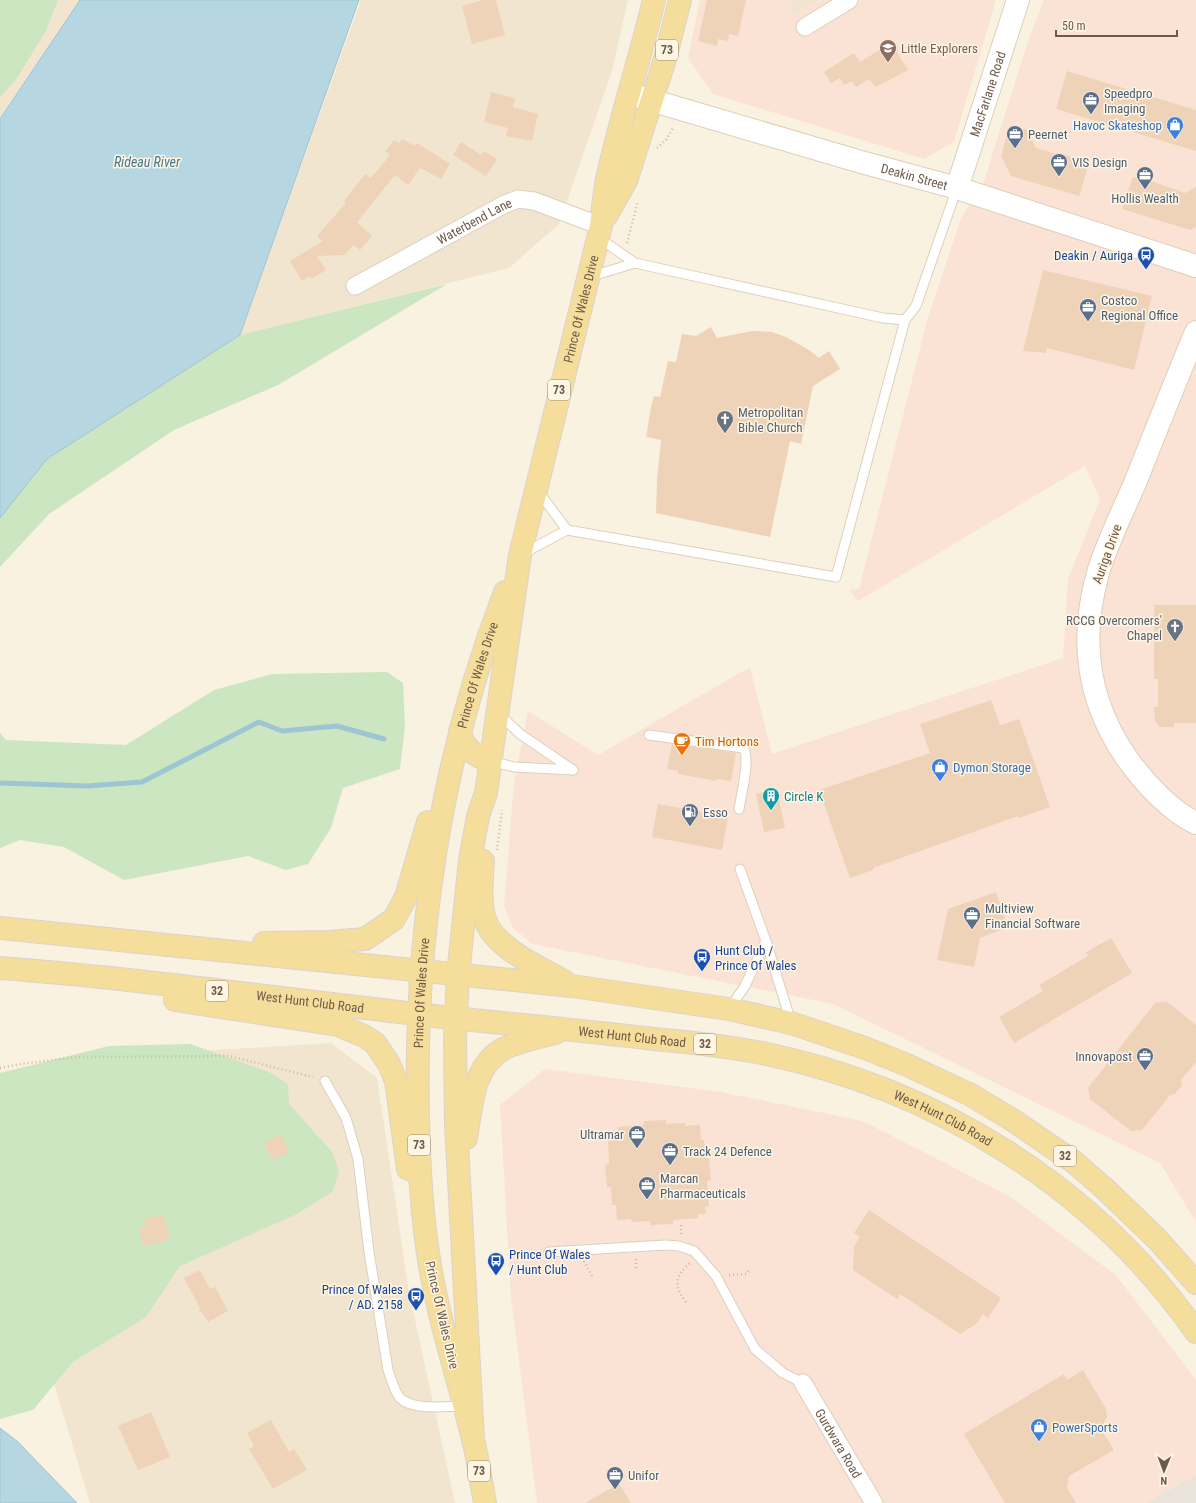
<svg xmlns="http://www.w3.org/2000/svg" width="1196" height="1503" font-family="'Roboto Condensed',sans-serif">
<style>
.residential{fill:#f1e5cf}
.commercial{fill:#fae3d4}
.industrial{fill:#e9e3db}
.green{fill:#cbe6c0}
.water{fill:#b6d7e2;stroke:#9dc5d3}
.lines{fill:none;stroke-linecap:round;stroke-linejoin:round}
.stream{stroke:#9dc5d3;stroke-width:5}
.building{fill:#eed3b9}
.lane-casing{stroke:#ddcfbd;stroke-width:11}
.street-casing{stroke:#ddcfbd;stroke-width:19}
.secondary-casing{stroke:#dfceb8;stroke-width:24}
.primary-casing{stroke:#dad4d0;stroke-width:24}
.path{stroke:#d2b79d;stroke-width:2.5;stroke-dasharray:1 3;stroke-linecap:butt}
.lane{stroke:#fff;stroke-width:9}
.street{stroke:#fff;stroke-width:17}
.secondary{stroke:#fff;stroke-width:22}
.primary{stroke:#f5dd9b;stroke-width:22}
.labels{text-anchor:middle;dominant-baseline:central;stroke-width:3;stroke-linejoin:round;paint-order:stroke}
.shield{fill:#fef6e5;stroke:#9a8978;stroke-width:1}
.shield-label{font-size:12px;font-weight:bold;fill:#6f5a49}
.education-label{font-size:13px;fill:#785e54;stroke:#fef6e5;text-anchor:start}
.service-label{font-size:13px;fill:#4e5e75;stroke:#fef6e5;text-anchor:start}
.street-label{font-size:13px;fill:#6f5a49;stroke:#fef6e5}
.shop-label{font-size:13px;fill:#366cbe;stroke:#fef6e5;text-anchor:start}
.transit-label{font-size:13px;fill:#164399;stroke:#fef6e5;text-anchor:end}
.worship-label{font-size:13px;fill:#5b616d;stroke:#fef6e5;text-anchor:start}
.food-label{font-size:13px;fill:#c56008;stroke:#fef6e5;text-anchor:start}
.culture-label{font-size:13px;fill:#0d838f;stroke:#fef6e5;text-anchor:start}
.water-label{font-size:14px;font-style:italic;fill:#487788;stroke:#fef6e5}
</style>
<rect width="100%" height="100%" fill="#faf2e0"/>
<g class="residential">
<path d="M0,0H80L0,119Z"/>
<path d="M361,0H628L612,71L559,224L509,268L240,335Z"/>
<path d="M792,0H821L789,18Z"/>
<path d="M331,1043L377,1078L409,1292L455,1503H90L45,1354L53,1060Z"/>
</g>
<g class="commercial">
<path d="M700,0H792L789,17L821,0H996L954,142L924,159L713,94L688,58Z"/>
<path d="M1044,0H1196V1222L1160,1163L833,1004L532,944L513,928L504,906L514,782L528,711L598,755L750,667L772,754L1063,658L1068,579L1100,499L1085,466L858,601L849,590L859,589L928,317L961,218L983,184L1029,38Z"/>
<path d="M545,1069L721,1092L863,1121L1011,1197L1116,1275L1196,1380V1475L1146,1503H537L511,1297L500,1105Z"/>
</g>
<path class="industrial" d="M1196,1475V1503H1146Z"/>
<g class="green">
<path d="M0,0H58L45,32L17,78L0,97Z"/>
<path d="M447,284L278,385L174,430L49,514L0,567V518L47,459L240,335Z"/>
<path d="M387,672L403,683L405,726L400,769L343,788L331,828L308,864L286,870L248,856L124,880L64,847L20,840L0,848V733L6,740L126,745L214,690L272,674Z"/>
<path d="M190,1044L269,1072L288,1084L289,1104L332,1152L339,1171L333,1191L297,1214L180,1266L146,1317L73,1362L33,1410L0,1419V1073L109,1046Z"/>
</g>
<g class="water">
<path d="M80,0H359L240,335L47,459L0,518V119Z"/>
<path d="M0,1428L18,1442L77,1503H0Z"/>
</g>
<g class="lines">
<path class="stream" d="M0,783L87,786L142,782L259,722L282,731L337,726L384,739"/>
</g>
<g class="building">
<path d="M483,0H496L505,35L472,44L462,6Z"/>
<path d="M707,0H746L738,36L729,34L728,41L718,39L717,46L698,41Z"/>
<path d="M891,43L908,70L876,87L869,79L856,87L852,81L844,85L840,78L831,83L824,72L854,53L860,62Z"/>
<path d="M1067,71L1196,110V151L1056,109Z"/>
<path d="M491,92L515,98L513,107L538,114L532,141L506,136L508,128L484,122Z"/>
<path d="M1010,125L1027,130L1036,148L1063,156V154L1089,164L1079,196L1011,176L1001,156Z"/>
<path d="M402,139L415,146L417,143L450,164L441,179L420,168L408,185L395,175L357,222L372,236L360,250L354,245L344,255L317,256L326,270L311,279L310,276L302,281L290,261L323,241L317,236L346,203L344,201L365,174L371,178L390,155L385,151L394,140L399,143Z"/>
<path d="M461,142L481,155L484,151L497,159L486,176L453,155Z"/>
<path d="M1133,177L1145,180V179L1185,193L1196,187V227L1190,230L1122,209Z"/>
<path d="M1043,270L1152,296L1134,370L1047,348L1046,353L1023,351Z"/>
<path d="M711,327L717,338L752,331L772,332L786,337L809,350L819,358L829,351L840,369L813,386L801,444L790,441L770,537L656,513L657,479L661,440L646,437L651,407L654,396L660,397L668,361L676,362L682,334L696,336Z"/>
<path d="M1154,605H1196V723H1174V727H1160L1155,721L1154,707H1158V679H1154Z"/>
<path d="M991,700L1000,725L1019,719L1050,807L1019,818L1018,816L873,868V870L850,878L819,790L930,753L920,724Z"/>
<path d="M672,744L736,753L731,781L717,779L716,781L678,774V771L667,769Z"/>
<path d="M777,789L785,828L764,832L756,794Z"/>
<path d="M658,804L728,817L722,850L652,837Z"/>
<path d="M996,892L1008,927L980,938L974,967L937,960L948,909Z"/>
<path d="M1111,938L1132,973L1014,1043L999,1017L1043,991L1039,985L1088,956L1086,952Z"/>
<path d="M1166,1001L1196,1025V1062L1181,1080L1182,1085L1175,1094L1170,1095L1142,1130L1131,1131L1090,1099L1088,1088L1155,1003Z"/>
<path d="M666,1120V1124L685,1123V1126L700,1125L701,1140H704L706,1158H709L711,1180L707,1181L709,1206L705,1207L706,1214H698V1218L673,1220V1224L650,1225V1221L632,1222L631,1219L617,1220L616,1205H612L611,1187H607L605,1165L609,1164L608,1139L611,1138V1131H618V1127L644,1125V1121Z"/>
<path d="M281,1134L290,1152L273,1160L264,1143Z"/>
<path d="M869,1210L1001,1298L988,1318L983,1314L976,1324L960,1334L900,1294L897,1299L853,1270L854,1247L860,1237L854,1233Z"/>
<path d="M159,1215H163L164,1217L170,1239L143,1246L139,1229L146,1227L144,1219Z"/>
<path d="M200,1270L210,1289L215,1287L228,1311L208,1322L202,1312L199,1311L200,1308L184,1278Z"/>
<path d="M1083,1370L1106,1409L1107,1417L1101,1429L1114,1450L1069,1476L1067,1488L1076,1503H1005L964,1434L1064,1374L1067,1380Z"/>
<path d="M151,1412L170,1457L138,1470L118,1426Z"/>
<path d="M271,1420L289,1452L294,1449L307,1470L273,1489L249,1449L254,1446L247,1433Z"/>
<path d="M619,1484L631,1503H585Z"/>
</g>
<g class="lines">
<defs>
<g id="lane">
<path d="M599,238L635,263L883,318L905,320L916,306L957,188"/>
<path d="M589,277L635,263"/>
<path d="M538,491L567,530"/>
<path d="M524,553L567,530L836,577L905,320"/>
<path d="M499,714L520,734L573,770"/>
<path d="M649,735L743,748C751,757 741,796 739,809"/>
<path d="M490,761L514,767L573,770"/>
<path d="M740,869L766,941L791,1022"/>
<path d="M729,1009L745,986L766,941"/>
<path d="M325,1081L346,1118L358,1159L369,1252L388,1370C391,1378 394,1391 400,1398C413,1411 447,1406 464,1406"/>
<path d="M549,1252L665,1245L679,1246L694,1251L716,1276L755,1349L783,1373L803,1383"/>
</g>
<g id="street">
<path d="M805,27L849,0"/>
<path id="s1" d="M355,286L503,205L518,199L534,201L601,226"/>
<path id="s2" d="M803,1383L874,1503"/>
</g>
<g id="secondary">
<path id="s3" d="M630,94L861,162L957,188L1196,266"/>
<path id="s4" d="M957,188L1018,0"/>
<path d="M1196,332C1175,382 1155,433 1135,483C1123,511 1106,545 1098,573C1079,640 1087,702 1128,760C1144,782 1170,811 1196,823"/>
</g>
<g id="primary">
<path d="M606,216L626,181L665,59L680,0"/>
<path d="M460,731C462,748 475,756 490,761"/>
<path d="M483,861C482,880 479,904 486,922C497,949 540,968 564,981"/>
<path d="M0,928L572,986L729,1009L791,1023L865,1048L907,1065L971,1095L1011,1119L1074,1162L1104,1188L1157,1239L1196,1283"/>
<path d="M264,943L330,942L365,939L394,919L406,897L428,822"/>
<path id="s5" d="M0,968C145,979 289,1000 434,1016C507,1024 581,1030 654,1039C688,1042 723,1046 757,1052C933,1087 1093,1185 1196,1332"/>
<path d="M175,1000L338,1025L364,1036L375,1043L389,1064L396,1081L408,1169"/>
<path d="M466,1138C472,1106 472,1065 505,1048C520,1041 539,1037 555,1033"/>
<path id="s6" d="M473,1439L456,1124L455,1038L458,975L470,860L478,816L486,793L520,555L601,226C603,209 604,191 608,175C621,116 640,59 654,0"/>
<path id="s7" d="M485,1503C481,1482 478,1460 473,1439C458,1377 437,1316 428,1253C421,1208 419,1163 418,1118C414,937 440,760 505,592"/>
</g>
</defs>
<use href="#lane" class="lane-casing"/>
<use href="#street" class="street-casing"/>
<use href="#secondary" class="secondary-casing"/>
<use href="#primary" class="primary-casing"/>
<g class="path">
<path d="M657,148L666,140L673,128"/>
<path d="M627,243L638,201"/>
<path d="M497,850L502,810"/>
<path d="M0,1068L21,1064L76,1057L229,1056L313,1077"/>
<path d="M681,1234V1222"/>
<path d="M636,1259V1270"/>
<path d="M584,1261L592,1276"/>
<path d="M729,1275L746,1274L750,1270"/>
<path d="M686,1302C673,1286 675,1276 690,1263"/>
</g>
<use href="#lane" class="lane"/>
<use href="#street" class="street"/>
<use href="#secondary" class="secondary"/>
<use href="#primary" class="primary"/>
</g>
<defs>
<symbol id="school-pin" viewBox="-11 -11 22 30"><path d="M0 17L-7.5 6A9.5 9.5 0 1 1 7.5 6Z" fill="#8d6e63" stroke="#fef6e5"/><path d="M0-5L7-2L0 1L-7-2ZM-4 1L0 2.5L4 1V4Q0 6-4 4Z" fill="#fff"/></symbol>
<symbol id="office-pin" viewBox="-11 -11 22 30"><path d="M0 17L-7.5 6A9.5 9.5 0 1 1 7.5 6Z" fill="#5c6f8a" stroke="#fef6e5"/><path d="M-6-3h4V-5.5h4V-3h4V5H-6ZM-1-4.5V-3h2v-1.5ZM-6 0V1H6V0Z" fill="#fff"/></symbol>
<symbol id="shop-pin" viewBox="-11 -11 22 30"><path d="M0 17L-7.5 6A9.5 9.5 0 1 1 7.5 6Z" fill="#3f7fe0" stroke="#fef6e5"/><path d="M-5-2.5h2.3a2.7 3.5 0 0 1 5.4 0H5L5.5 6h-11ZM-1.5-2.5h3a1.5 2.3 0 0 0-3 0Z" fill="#fff"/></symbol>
<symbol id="bus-pin" viewBox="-11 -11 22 30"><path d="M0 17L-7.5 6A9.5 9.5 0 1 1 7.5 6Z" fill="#1a4fb4" stroke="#fef6e5"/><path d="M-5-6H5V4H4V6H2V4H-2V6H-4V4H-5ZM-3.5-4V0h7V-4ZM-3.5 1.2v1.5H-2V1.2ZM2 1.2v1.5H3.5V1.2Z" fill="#fff"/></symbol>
<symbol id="church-pin" viewBox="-11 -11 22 30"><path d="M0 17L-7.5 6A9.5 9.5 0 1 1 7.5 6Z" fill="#6b7280" stroke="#fef6e5"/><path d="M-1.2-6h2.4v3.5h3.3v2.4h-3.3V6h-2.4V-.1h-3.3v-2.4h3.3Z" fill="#fff"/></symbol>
<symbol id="cafe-pin" viewBox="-11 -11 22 30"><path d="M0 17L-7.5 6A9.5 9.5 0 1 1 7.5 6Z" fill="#e8710a" stroke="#fef6e5"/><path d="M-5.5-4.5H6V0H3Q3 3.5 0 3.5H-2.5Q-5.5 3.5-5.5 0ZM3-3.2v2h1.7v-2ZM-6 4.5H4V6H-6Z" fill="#fff"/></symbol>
<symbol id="building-pin" viewBox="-11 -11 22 30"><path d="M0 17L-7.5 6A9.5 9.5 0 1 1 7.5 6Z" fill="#0f9aa8" stroke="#fef6e5"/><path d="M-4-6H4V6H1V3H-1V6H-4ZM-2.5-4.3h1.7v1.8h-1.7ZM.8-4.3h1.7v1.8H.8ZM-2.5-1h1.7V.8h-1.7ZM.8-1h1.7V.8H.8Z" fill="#fff"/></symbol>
<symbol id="fuel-pin" viewBox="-11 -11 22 30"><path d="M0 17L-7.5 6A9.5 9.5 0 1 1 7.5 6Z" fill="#5c6f8a" stroke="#fef6e5"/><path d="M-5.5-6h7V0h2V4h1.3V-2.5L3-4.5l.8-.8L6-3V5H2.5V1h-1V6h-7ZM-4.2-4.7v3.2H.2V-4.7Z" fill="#fff"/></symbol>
</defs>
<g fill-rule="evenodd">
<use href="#school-pin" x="878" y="38" width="20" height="27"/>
<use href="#office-pin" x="1081" y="90" width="20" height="27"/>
<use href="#shop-pin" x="1165" y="115" width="20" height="27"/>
<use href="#office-pin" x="1005" y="124" width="20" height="27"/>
<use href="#office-pin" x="1049" y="152" width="20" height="27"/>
<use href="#office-pin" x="1135" y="165" width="20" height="27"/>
<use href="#bus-pin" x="1136" y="245" width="20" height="27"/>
<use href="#office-pin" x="1078" y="297" width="20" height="27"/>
<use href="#church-pin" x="715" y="409" width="20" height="27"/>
<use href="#church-pin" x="1165" y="617" width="20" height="27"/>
<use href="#cafe-pin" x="672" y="731" width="20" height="27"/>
<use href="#shop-pin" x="930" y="757" width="20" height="27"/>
<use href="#building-pin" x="761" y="786" width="20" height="27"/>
<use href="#fuel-pin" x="680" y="802" width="20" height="27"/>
<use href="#office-pin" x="962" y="905" width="20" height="27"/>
<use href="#bus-pin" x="692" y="947" width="20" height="27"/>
<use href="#office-pin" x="1135" y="1046" width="20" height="27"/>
<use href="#office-pin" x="627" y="1124" width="20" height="27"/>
<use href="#office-pin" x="660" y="1141" width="20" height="27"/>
<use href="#office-pin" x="637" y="1175" width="20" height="27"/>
<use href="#bus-pin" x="486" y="1251" width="20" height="27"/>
<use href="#bus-pin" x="406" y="1286" width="20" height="27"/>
<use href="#shop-pin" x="1029" y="1417" width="20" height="27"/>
<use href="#office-pin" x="605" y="1465" width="20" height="27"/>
</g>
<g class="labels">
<g class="shield">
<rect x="656" y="40" width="22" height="20" rx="3"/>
<rect x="548" y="380" width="22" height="20" rx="3"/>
<rect x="206" y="981" width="22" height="20" rx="3"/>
<rect x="694" y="1034" width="22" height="20" rx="3"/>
<rect x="408" y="1135" width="22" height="20" rx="3"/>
<rect x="1054" y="1146" width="22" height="20" rx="3"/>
<rect x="468" y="1461" width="22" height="20" rx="3"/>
</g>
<g class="shield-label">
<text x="667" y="50">73</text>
<text x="559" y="390">73</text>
<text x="217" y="991">32</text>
<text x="705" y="1044">32</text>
<text x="419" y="1145">73</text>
<text x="1065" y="1156">32</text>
<text x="479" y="1471">73</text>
</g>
<g class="education-label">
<text x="901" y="48">Little Explorers</text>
</g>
<g class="service-label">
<text x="1104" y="93">Speedpro<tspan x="1104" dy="15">Imaging</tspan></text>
<text x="1028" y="134">Peernet</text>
<text x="1072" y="162">VIS Design</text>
<text x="1145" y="198" text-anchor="middle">Hollis Wealth</text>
<text x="1101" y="300">Costco<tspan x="1101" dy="15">Regional Office</tspan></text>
<text x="703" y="812">Esso</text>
<text x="985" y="908">Multiview<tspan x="985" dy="15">Financial Software</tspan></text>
<text x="1132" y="1056" text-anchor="end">Innovapost</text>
<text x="624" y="1134" text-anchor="end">Ultramar</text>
<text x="683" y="1151">Track 24 Defence</text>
<text x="660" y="1178">Marcan<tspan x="660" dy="15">Pharmaceuticals</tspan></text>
<text x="628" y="1475">Unifor</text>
</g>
<g class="street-label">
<text stroke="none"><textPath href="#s4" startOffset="99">MacFarlane Road</textPath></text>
<text stroke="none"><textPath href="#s3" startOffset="296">Deakin Street</textPath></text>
<text stroke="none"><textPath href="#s1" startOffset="136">Waterbend Lane</textPath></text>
<text stroke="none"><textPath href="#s6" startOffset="1143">Prince Of Wales Drive</textPath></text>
<text transform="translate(1107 554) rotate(-70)">Auriga Drive</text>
<text stroke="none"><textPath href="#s7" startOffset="841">Prince Of Wales Drive</textPath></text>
<text stroke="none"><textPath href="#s7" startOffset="517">Prince Of Wales Drive</textPath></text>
<text stroke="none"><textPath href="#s5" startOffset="312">West Hunt Club Road</textPath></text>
<text stroke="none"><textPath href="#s5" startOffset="636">West Hunt Club Road</textPath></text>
<text stroke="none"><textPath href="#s5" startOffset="960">West Hunt Club Road</textPath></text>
<text transform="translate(442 1315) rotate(77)">Prince Of Wales Drive</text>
<text stroke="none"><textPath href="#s2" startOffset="70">Gurdwara Road</textPath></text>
</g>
<g class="shop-label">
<text x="1162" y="125" text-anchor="end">Havoc Skateshop</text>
<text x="953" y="767">Dymon Storage</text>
<text x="1052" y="1427">PowerSports</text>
</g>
<g class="transit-label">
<text x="1133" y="255">Deakin / Auriga</text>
<text x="715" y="950" text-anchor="start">Hunt Club /<tspan x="715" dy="15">Prince Of Wales</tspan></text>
<text x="509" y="1254" text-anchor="start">Prince Of Wales<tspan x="509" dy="15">/ Hunt Club</tspan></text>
<text x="403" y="1289">Prince Of Wales<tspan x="403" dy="15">/ AD. 2158</tspan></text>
</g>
<g class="worship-label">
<text x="738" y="412">Metropolitan<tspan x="738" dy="15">Bible Church</tspan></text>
<text x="1162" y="620" text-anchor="end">RCCG Overcomers'<tspan x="1162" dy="15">Chapel</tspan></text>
</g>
<g class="food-label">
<text x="695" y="741">Tim Hortons</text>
</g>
<g class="culture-label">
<text x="784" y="796">Circle K</text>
</g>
<g class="water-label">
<text x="147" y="162">Rideau River</text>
</g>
</g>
<g transform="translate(1164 1471) rotate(181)" stroke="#fef6e5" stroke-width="3" paint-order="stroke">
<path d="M0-3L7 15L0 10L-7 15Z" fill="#6f5a49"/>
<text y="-6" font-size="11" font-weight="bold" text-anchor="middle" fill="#6f5a49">N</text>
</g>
<path d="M1056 30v6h121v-6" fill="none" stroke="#6f5a49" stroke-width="2"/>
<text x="1062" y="30" font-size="12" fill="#6f5a49" stroke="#fef6e5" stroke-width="3" paint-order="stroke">50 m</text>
</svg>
